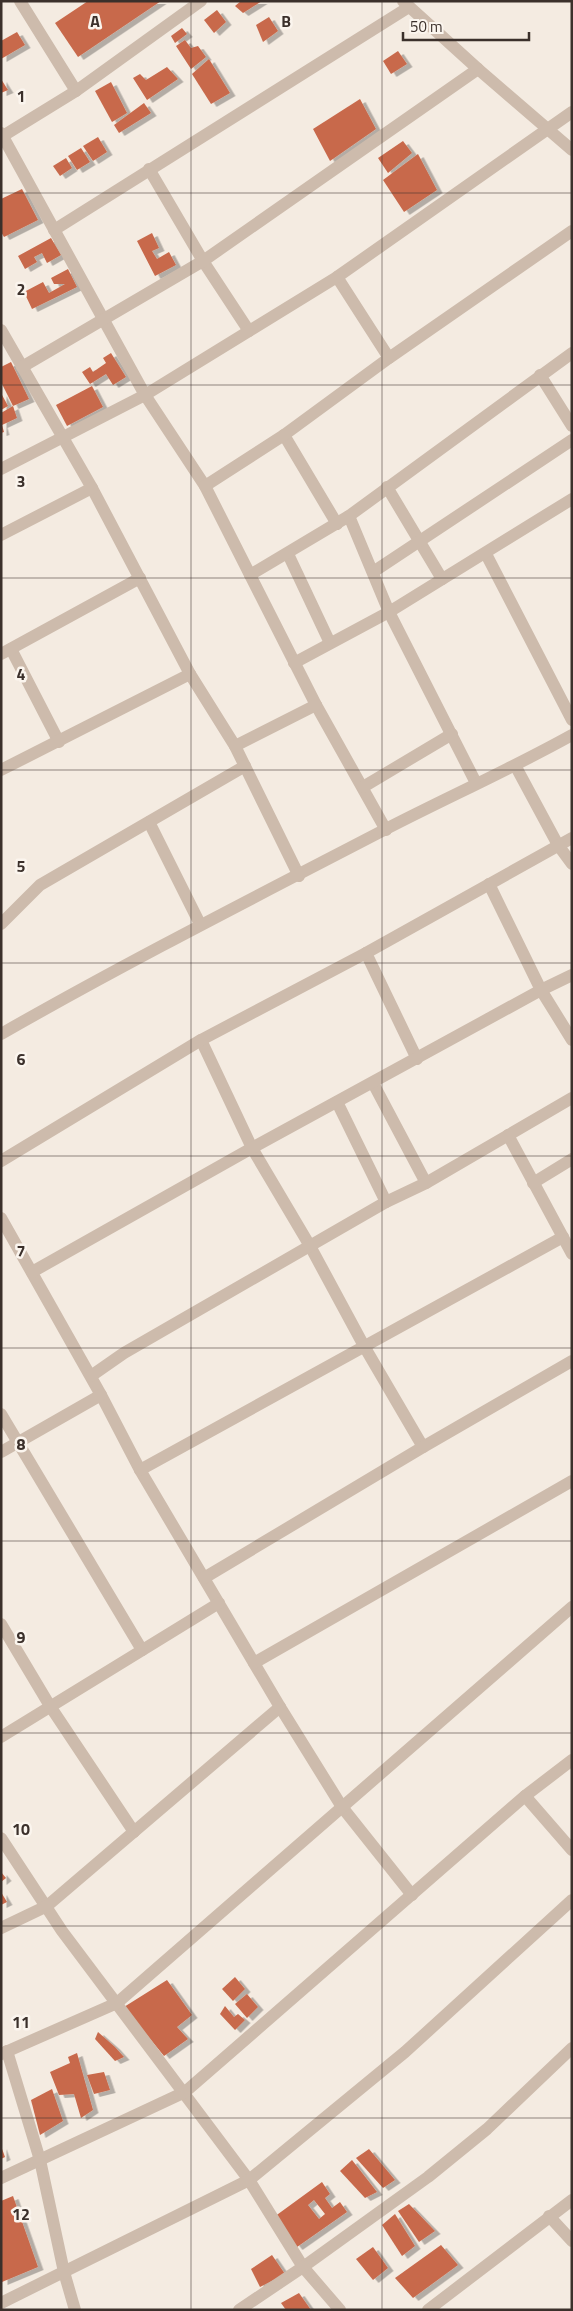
<svg xmlns="http://www.w3.org/2000/svg" width="573" height="2311" font-family="'Titillium Web',sans-serif">
<style>
.building{fill:#c8694b;fill-rule:evenodd;filter:url(#shadow)}
.lines{fill:none;stroke-linecap:round;stroke-linejoin:round}
.street{stroke:#cdbbac;stroke-width:12}
.grid{fill:none;stroke:#3b302b;stroke-width:1;stroke-opacity:0.55}
.grid-label{font-size:16px;text-anchor:middle;font-weight:bold;fill:#3b302b;stroke:#fbf5ee;stroke-width:5;stroke-linejoin:round;paint-order:stroke}
</style>
<defs>
<filter id="shadow"><feDropShadow dx="5.5" dy="3" stdDeviation="0" flood-color="#0004"/></filter>
</defs>
<rect width="100%" height="100%" fill="#f4ebe1"/>
<g class="building">
<path d="M88,1H161L78,57L55,23Z"/>
<path d="M241,1H262L243,13L235,6Z"/>
<path d="M217,10L226,22L214,33L204,20Z"/>
<path d="M269,17L278,31L263,42L256,25Z"/>
<path d="M182,28L187,34L175,43L171,36Z"/>
<path d="M17,32L25,45L1,59V41Z"/>
<path d="M185,40L191,48L198,46L206,57L191,69L176,46Z"/>
<path d="M398,51L407,64L391,74L383,61Z"/>
<path d="M209,59L230,93L211,104L192,74Z"/>
<path d="M167,67L178,79L147,100L133,78L140,74L146,80Z"/>
<path d="M1,79L8,90L1,93Z"/>
<path d="M111,82L127,113L112,122L95,91Z"/>
<path d="M360,99L376,129L330,161L313,129Z"/>
<path d="M144,103L151,113L119,133L114,125Z"/>
<path d="M98,137L107,152L93,161L83,146Z"/>
<path d="M403,141L412,153L388,173L378,158Z"/>
<path d="M81,148L90,162L77,170L68,156Z"/>
<path d="M418,154L437,190L404,212L383,180Z"/>
<path d="M66,158L72,168L60,176L53,166Z"/>
<path d="M22,189L38,220L4,237L1,232V199Z"/>
<path d="M152,233L159,248L152,251L157,259L169,252L176,265L155,276L137,241Z"/>
<path d="M51,238L61,255L47,263L42,253L34,257L37,262L25,269L18,256Z"/>
<path d="M68,269L77,287L32,309L24,292L43,282L49,293L65,284H54L51,278Z"/>
<path d="M111,353L126,377L113,385L106,374L90,384L82,372L90,367L93,372L106,363L103,358Z"/>
<path d="M11,362L29,399L13,406L1,382V367Z"/>
<path d="M92,386L103,407L67,426L56,405Z"/>
<path d="M1,393L8,406L1,410Z"/>
<path d="M13,406L17,418L2,425L4,432L1,433V413Z"/>
<path d="M1,1872L6,1878L1,1882Z"/>
<path d="M1,1892L7,1902L1,1905Z"/>
<path d="M235,1977L245,1989L233,2001L222,1989Z"/>
<path d="M167,1980L192,2015L177,2027L188,2039L164,2056L124,2007Z"/>
<path d="M247,1994L258,2007L247,2018L235,2004Z"/>
<path d="M225,2006L234,2017L238,2014L245,2020L235,2030L220,2014Z"/>
<path d="M98,2032L115,2047L124,2057L115,2061L95,2039Z"/>
<path d="M77,2053L93,2110L81,2118L74,2094L59,2095L50,2072L70,2063L68,2057Z"/>
<path d="M104,2072L110,2090L94,2094L87,2075Z"/>
<path d="M52,2089L63,2121L40,2135L31,2100Z"/>
<path d="M1,2146L5,2157L1,2159Z"/>
<path d="M369,2149L395,2180L383,2188L356,2158Z"/>
<path d="M352,2160L377,2192L365,2198L340,2171Z"/>
<path d="M322,2182L330,2194L325,2198L332,2208L340,2202L347,2212L297,2247L274,2217ZM314,2200L325,2214L319,2219L308,2205Z"/>
<path d="M13,2196L38,2267L2,2282L1,2201Z"/>
<path d="M409,2204L435,2231L419,2242L398,2211Z"/>
<path d="M395,2214L415,2246L402,2256L382,2225Z"/>
<path d="M441,2245L458,2265L413,2298L395,2278Z"/>
<path d="M373,2247L388,2268L373,2280L356,2259Z"/>
<path d="M272,2255L285,2274L260,2287L251,2269Z"/>
<path d="M299,2293L311,2310H286L281,2303Z"/>
</g>
<g class="lines">
<g class="street">
<path d="M20,1L76,91"/>
<path d="M403,1L478,69L572,150"/>
<path d="M1,133L145,395L205,486L316,705L386,830"/>
<path d="M3,136L76,91L201,1"/>
<path d="M149,169L203,261L249,331"/>
<path d="M54,230L409,7"/>
<path d="M337,277L389,358"/>
<path d="M1,330L92,488L190,674L235,746L299,876"/>
<path d="M22,367L203,261L478,69"/>
<path d="M540,375L572,426"/>
<path d="M284,435L337,524"/>
<path d="M1,469L145,395L337,277L572,112"/>
<path d="M205,486L284,435L389,358L572,231"/>
<path d="M387,487L442,579"/>
<path d="M349,516L389,612L476,783"/>
<path d="M1,535L92,488"/>
<path d="M288,554L330,643"/>
<path d="M486,554L572,720"/>
<path d="M373,572L572,440"/>
<path d="M250,575L349,516L572,353"/>
<path d="M11,649L59,742"/>
<path d="M1,654L140,578"/>
<path d="M294,663L389,612L572,499"/>
<path d="M235,746L316,705"/>
<path d="M516,767L558,845L572,864"/>
<path d="M1,770L190,674"/>
<path d="M363,787L452,734"/>
<path d="M149,822L200,924"/>
<path d="M489,884L541,990L572,1040"/>
<path d="M1,924L40,885L245,766"/>
<path d="M366,953L417,1059"/>
<path d="M1,1034C127,962 257,896 386,829C448,797 511,769 572,735"/>
<path d="M201,1040L252,1148L310,1246L364,1346L423,1447"/>
<path d="M373,1083L426,1183"/>
<path d="M337,1102L386,1202"/>
<path d="M508,1135L572,1254"/>
<path d="M1,1161L201,1040L366,953L572,838"/>
<path d="M533,1183L572,1159"/>
<path d="M1,1218L101,1395L140,1470L280,1707L342,1807L412,1895"/>
<path d="M32,1272L252,1148L541,990L572,975"/>
<path d="M91,1376L124,1353L386,1202L426,1183L572,1098"/>
<path d="M1,1414L142,1650"/>
<path d="M1,1452L101,1395"/>
<path d="M140,1470L563,1237"/>
<path d="M204,1578L423,1447L572,1361"/>
<path d="M1,1624L50,1706L134,1832"/>
<path d="M254,1663L572,1481"/>
<path d="M1,1737L219,1603"/>
<path d="M525,1796L572,1850"/>
<path d="M1,1838L62,1931L249,2180L303,2267L340,2310"/>
<path d="M1,1928L47,1906L280,1707"/>
<path d="M7,2051L40,2160L64,2272L75,2310"/>
<path d="M1,2054L117,2003L572,1607"/>
<path d="M1,2178L185,2092L525,1796L572,1760"/>
<path d="M549,2216L572,2241"/>
<path d="M1,2303L249,2180L405,2052L572,1900"/>
<path d="M239,2310L303,2267L428,2177L487,2129L572,2048"/>
<path d="M428,2310L572,2200"/>
</g>
</g>
<path class="grid" d="M191,1V2310M382,1V2310M1,193H572M1,385H572M1,578H572M1,770H572M1,963H572M1,1156H572M1,1348H572M1,1541H572M1,1733H572M1,1926H572M1,2118H572"/>
<g class="grid-label">
<text x="95" y="27">A</text>
<text x="286" y="27">B</text>
<text x="21" y="102">1</text>
<text x="21" y="295">2</text>
<text x="21" y="487">3</text>
<text x="21" y="680">4</text>
<text x="21" y="872">5</text>
<text x="21" y="1065">6</text>
<text x="21" y="1257">7</text>
<text x="21" y="1450">8</text>
<text x="21" y="1643">9</text>
<text x="21" y="1835">10</text>
<text x="21" y="2028">11</text>
<text x="21" y="2220">12</text>
</g>
<rect width="573" height="2311" fill="none" stroke="#3b302b" stroke-width="5"/>
<path d="M403 32v8h126v-8" fill="none" stroke="#3b302b" stroke-width="2.5"/>
<text x="410" y="32" font-size="15" fill="#3b302b" stroke="#fbf5ee" stroke-width="4" paint-order="stroke">50 m</text>
</svg>
